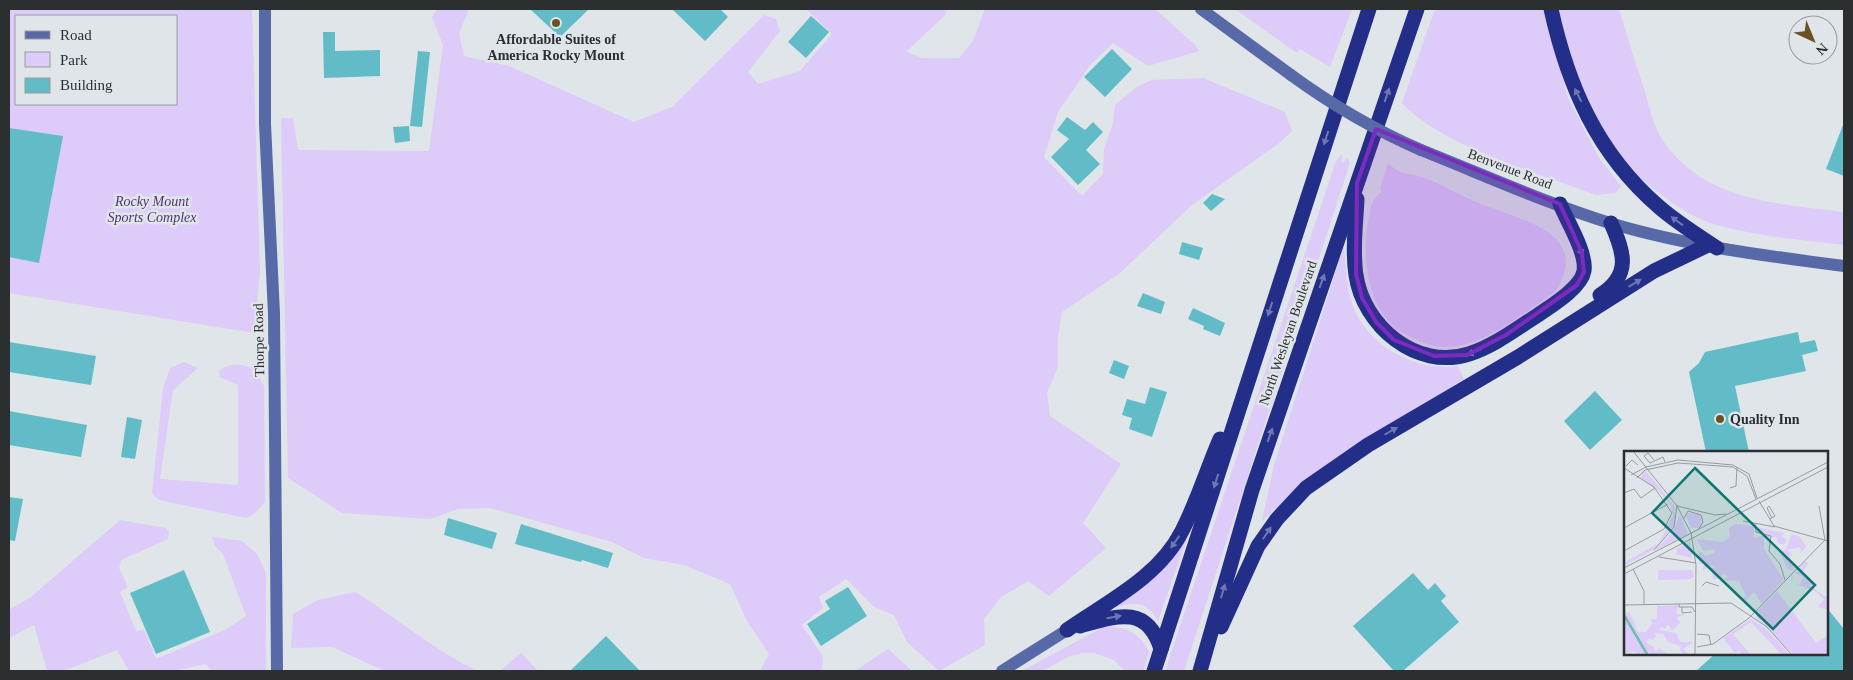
<svg xmlns="http://www.w3.org/2000/svg" width="1853" height="680" font-family="Georgia,serif">
<style>
.green{fill:#ddcbf9;fill-rule:evenodd}
.building{fill:#61bcc8}
.lines{fill:none;stroke-linecap:round;stroke-linejoin:round}
.secondary{stroke:#5869a8;stroke-width:12}
.highway{stroke:#232e88;stroke-width:15}
.secondary-bridge{stroke:#5869a8;stroke-width:12}
.oneway{fill:#6e77af}
.marked{fill:#7b2cbf;fill-opacity:0.2;stroke:#7b2cbf;stroke-width:4;stroke-linejoin:round}
.poi-dot{fill:#6c5223;stroke:#dfe5e9;stroke-width:2}
.labels{text-anchor:middle;dominant-baseline:central;stroke-width:5;stroke-linejoin:round;paint-order:stroke}
.poi-label{font-size:14px;font-weight:bold;fill:#2c2f30;stroke:#dfe5e9}
.street-label{font-size:14px;fill:#2c2f30;stroke:#dfe5e9}
.park-label{font-size:14px;font-style:italic;fill:#543279;stroke:#dfe5e9}
.inset-river{fill:none;stroke:#6ec1ac;stroke-width:2.5}
.inset-road{fill:none;stroke:#979c9f;stroke-width:1}
.view{fill:#0f766e;fill-opacity:0.15;stroke:#0f766e;stroke-width:2.5}
.inset-edge{fill:none;stroke:#2c2f30;stroke-width:2.5}
</style>
<rect width="100%" height="100%" fill="#dfe5e9"/>
<g class="green">
<path d="M9,9H252L260,272L254,333L9,293ZM16,16H176V104H16Z"/>
<path d="M437,9H469L459,33L464,56L509,66L634,122L672,107L764,15L776,19L780,31L748,72L758,84L800,71L832,34L806,9H947L945,15L906,52L922,58H959L973,41L985,9H1155L1195,45L1199,51L1148,66L1113,43L1091,64L1058,112L1044,157L1082,196L1103,174L1104,149L1113,123L1115,105L1138,86L1152,80L1203,78L1285,112L1292,131L1278,144L1192,205L1120,273L1062,312L1058,337V367L1047,393L1050,416L1121,464L1083,523L1106,548L1049,596L1028,581L1001,597L984,619L985,645L939,671L907,642L894,615L874,607L846,579L819,597L823,608L802,625L823,657L822,671H760L769,654L747,621L730,584L684,565L644,558L612,542L490,508L458,509L430,519L342,513L288,478L281,118H293L298,150L429,151L443,45L432,17Z"/>
<path d="M1235,9H1352L1330,67L1300,49L1297,53Z"/>
<path d="M1435,9H1543L1568,98L1599,158L1621,186L1616,193L1596,195C1541,174 1441,146 1402,103Z"/>
<path d="M1558,9H1619C1627,35 1635,62 1644,89C1649,106 1653,127 1664,142C1704,201 1779,204 1844,212V245C1801,240 1755,236 1713,224C1691,217 1672,203 1654,189C1643,180 1630,170 1621,159C1587,116 1570,61 1558,9Z"/>
<path d="M1342,154V164L1347,158L1350,163L1184,671H1165L1336,161Z"/>
<path d="M1388,163C1402,176 1406,172 1422,177C1442,184 1461,196 1481,204C1520,220 1592,232 1556,291C1527,311 1482,348 1445,347C1435,347 1422,343 1413,338C1407,335 1400,332 1396,329C1367,304 1362,257 1368,222C1370,210 1371,199 1382,192L1380,188Z"/>
<path d="M1344,246C1346,263 1346,281 1350,297C1362,343 1412,372 1458,366L1464,379L1343,453L1308,478L1262,521L1274,465Z"/>
<path d="M184,362L198,368L173,390L160,479L238,485V385L220,377L219,371C228,363 246,362 256,372C259,375 261,381 264,386L265,502L254,514L246,518L159,500L152,493L163,389L170,368Z"/>
<path d="M120,520L166,528L169,532L168,539L121,560L119,568L128,587L120,592L136,631L144,630L156,659L227,629L246,616L223,554L215,546L212,537L242,541L257,554L266,573V671H212L206,664L174,671H129L117,650L63,671H47L34,625L9,638V610L31,597Z"/>
<path d="M1187,538L1158,621C1145,599 1135,602 1112,608L1159,574Z"/>
<path d="M355,592C396,617 436,652 478,671H385L332,647L291,648L293,614L318,600Z"/>
<path d="M1108,626C1128,628 1140,633 1149,652L1143,671H1125L1114,660L1094,653H1083L1069,656L1043,671H1022L1092,633Z"/>
<path d="M888,649L912,671H856L858,669Z"/>
<path d="M521,653L538,671H500Z"/>
</g>
<g class="building">
<path d="M530,9H589L560,37Z"/>
<path d="M672,9H720L728,17L705,41Z"/>
<path d="M811,16L829,32L806,58L788,42Z"/>
<path d="M323,32H335V51L380,50V76L324,78Z"/>
<path d="M1112,49L1132,69L1105,97L1084,77Z"/>
<path d="M418,51L430,52L422,127L410,126Z"/>
<path d="M1067,117L1085,130L1093,122L1103,132L1086,150L1100,164L1078,185L1051,157L1069,139L1057,130Z"/>
<path d="M1843,125H1844V176L1826,169Z"/>
<path d="M409,126L410,141L395,143L393,127Z"/>
<path d="M9,128L63,136L39,263L9,257Z"/>
<path d="M1212,194L1225,199L1211,211L1203,203Z"/>
<path d="M1182,242L1203,248L1199,260L1179,254Z"/>
<path d="M1143,293L1165,302L1161,314L1137,306Z"/>
<path d="M1193,308L1225,323L1220,336L1203,329L1204,326L1188,319Z"/>
<path d="M1798,332L1800,343L1815,340L1818,351L1802,355L1806,371L1735,386L1749,452H1706L1689,372L1699,363L1705,352Z"/>
<path d="M9,342L96,356L91,385L9,372Z"/>
<path d="M1114,360L1129,366L1124,379L1109,373Z"/>
<path d="M1150,387L1167,392L1152,437L1129,429L1132,418L1122,415L1127,399L1145,404Z"/>
<path d="M1595,391L1622,420L1590,450L1564,421Z"/>
<path d="M9,411L87,425L81,457L9,445Z"/>
<path d="M127,417L142,420L135,459L121,457Z"/>
<path d="M9,497L23,499L15,541L9,540Z"/>
<path d="M448,518L497,533L492,549L444,535Z"/>
<path d="M521,524L613,553L608,568L582,560L581,562L515,544Z"/>
<path d="M184,570L210,632L156,654L130,593Z"/>
<path d="M1413,573L1428,590L1435,583L1446,596L1441,601L1459,622L1403,671H1394L1353,626Z"/>
<path d="M848,587L867,616L821,646L807,624L830,609L825,601Z"/>
<path d="M1827,608L1844,629V671H1696L1715,654H1827Z"/>
<path d="M606,636L640,671H570Z"/>
</g>
<g class="lines">
<g class="secondary">
<path d="M265,9V124L274,314L277,671"/>
<path d="M1201,9L1291,75"/>
<path d="M1421,150C1484,175 1548,204 1613,224C1688,246 1766,256 1844,266"/>
<path d="M1002,671L1067,630"/>
</g>
<g class="highway">
<path d="M1551,9C1568,86 1597,153 1658,206C1676,222 1697,235 1717,248"/>
<path d="M1357,199C1356,223 1352,250 1356,275C1363,325 1416,371 1469,354C1494,346 1516,329 1538,315C1551,306 1581,288 1584,271C1587,253 1567,221 1560,204"/>
<path d="M1600,295C1632,275 1624,252 1611,223"/>
<path d="M1080,626C1116,616 1147,604 1161,649"/>
<path d="M1221,627L1258,546L1277,519L1306,488L1368,445L1518,357L1654,271L1706,246"/>
<path d="M1067,630C1107,602 1159,577 1182,531C1197,502 1207,469 1220,439"/>
<path d="M1154,671L1369,9"/>
<path d="M1200,671L1252,490L1417,9"/>
</g>
<path class="secondary-bridge" d="M1291,75C1332,105 1375,130 1421,150"/>
</g>
<defs><path id="oneway-solid" d="M-6-.8H1V-3.2L6.5 0L1 3.2V.8H-6Z" transform="scale(1.25)"/></defs>
<g class="oneway">
<use href="#oneway-solid" transform="translate(1387 95) rotate(-71)"/>
<use href="#oneway-solid" transform="translate(1578 95) rotate(-117)"/>
<use href="#oneway-solid" transform="translate(1326 138) rotate(108)"/>
<use href="#oneway-solid" transform="translate(1677 221) rotate(-144)"/>
<use href="#oneway-solid" transform="translate(1580 249) rotate(69)"/>
<use href="#oneway-solid" transform="translate(1322 281) rotate(-70)"/>
<use href="#oneway-solid" transform="translate(1635 283) rotate(-31)"/>
<use href="#oneway-solid" transform="translate(1270 309) rotate(108)"/>
<use href="#oneway-solid" transform="translate(1474 352) rotate(159)"/>
<use href="#oneway-solid" transform="translate(1391 431) rotate(-30)"/>
<use href="#oneway-solid" transform="translate(1270 435) rotate(-71)"/>
<use href="#oneway-solid" transform="translate(1216 481) rotate(108)"/>
<use href="#oneway-solid" transform="translate(1267 533) rotate(-56)"/>
<use href="#oneway-solid" transform="translate(1175 542) rotate(125)"/>
<use href="#oneway-solid" transform="translate(1223 591) rotate(-74)"/>
<use href="#oneway-solid" transform="translate(1114 617) rotate(-10)"/>
</g>
<path class="marked" d="M1376,129L1560,204L1582,253L1584,272L1577,285L1506,335L1467,355L1434,356L1394,340L1376,322L1362,298L1356,274L1357,183Z"/>
<g class="poi-dot">
<circle cx="556" cy="23" r="5"/>
<circle cx="1720" cy="419" r="5"/>
</g>
<g class="labels">
<g class="poi-label">
<text x="556" y="39">Affordable Suites of<tspan x="556" dy="16">America Rocky Mount</tspan></text>
<text x="1730" y="419" text-anchor="start">Quality Inn</text>
</g>
<g class="street-label">
<text transform="translate(1510 169) rotate(21)">Benvenue Road</text>
<text transform="translate(1288 333) rotate(-71)">North Wesleyan Boulevard</text>
<text transform="translate(259 340) rotate(-91)">Thorpe Road</text>
</g>
<g class="park-label">
<text x="152" y="201">Rocky Mount<tspan x="152" dy="16">Sports Complex</tspan></text>
</g>
</g>
<g transform="translate(1624 451)">
<rect width="204" height="204" fill="#dfe5e9"/>
<path d="M22,20L51,56V73L29,99L0,115L3,110L35,92L49,64L47,54L34,39L18,28V22ZM64,62L75,63L78,69L74,77H67L62,65ZM56,64L64,83L30,100L49,81ZM111,73L130,75V87L144,83L132,80L133,76L161,82L157,85L162,88L161,93H155L152,86L140,87V98L160,129L138,153L130,141L121,150L116,149L122,145L115,130L100,129L104,126L101,123L97,124V128H89L88,120L84,119L92,116L88,114L78,120L80,114L75,112L74,99L82,105L90,102L91,98L79,100L73,88L99,91L106,85L105,77ZM168,83L176,86L182,95L178,102L176,96L163,99L169,104L165,106L170,118L168,120L163,117L156,101L162,98ZM66,90L68,107L51,103L54,99H51ZM181,110L185,112L177,122L188,131L186,135L202,146L204,143V159L194,156L200,148L191,140L171,133L176,134L179,125L171,122L168,130L167,128ZM68,119L70,126L66,128L34,129V119ZM153,140L192,192L204,184V203H169L133,167L132,162ZM54,154L52,163L61,164L53,166L56,172L48,180L44,173L41,178L37,176L35,179L52,182L56,191H69L59,198L64,203H52H60L56,200L57,195L44,191L39,183L31,182L32,185L29,189L24,187L23,192L30,196L31,201L35,197L43,203H13L10,200L0,203V158L4,163L5,160L14,181H22L29,172L26,168H33V155ZM127,168L142,178L165,203H157L127,171L109,183L126,203H117L115,199L111,202L99,187Z" fill="#ddcbf9"/>
<path class="inset-river" d="M0,164L23,203"/>
<path class="inset-road" d="M9,0L53,55L67,82L72,114L71,203M30,9L24,2L20,5L26,12L39,6L41,11M2,15L8,9L14,14M0,17L30,36L48,62L40,78L0,100M7,24L22,16L54,9L109,14L125,23L133,47M13,27L21,19L54,12L109,16L123,25L132,48M106,37L112,35L113,16M0,42L10,38L17,47L31,37M135,50L150,75L204,90M53,55L91,64L102,63M60,67L64,60L77,64L79,71L74,79M146,68L151,65L145,55L143,57L148,67M119,70L151,76M131,72L132,81L147,85L145,100L156,113L161,129M0,77L44,53M30,99L50,76L53,54M35,106L72,112M0,117L204,11M9,118L20,140V154M0,123L204,16M78,135L82,131L95,135M55,153V156H68L71,161M0,154L107,152L143,176L167,203M58,156V162L68,161M73,183L85,184L87,194M73,196L89,193L125,167L201,89L195,55"/>
<path class="view" d="M71,17L191,134L149,178L28,62Z"/>
<rect width="204" height="204" class="inset-edge"/>
</g>
<rect width="1853" height="680" fill="none" stroke="#2c2f30" stroke-width="20"/>
<rect x="15" y="15" width="162" height="90" fill="#dfe5e9" stroke="#979c9f"/>
<rect x="25" y="31" width="25" height="8" fill="#5869a8" stroke="#979c9f"/>
<text x="60" y="40" font-size="15" fill="#2c2f30">Road</text>
<rect x="25" y="52" width="25" height="15" fill="#ddcbf9" stroke="#979c9f"/>
<text x="60" y="65" font-size="15" fill="#2c2f30">Park</text>
<rect x="25" y="78" width="25" height="15" fill="#61bcc8" stroke="#979c9f"/>
<text x="60" y="90" font-size="15" fill="#2c2f30">Building</text>
<g transform="translate(1813 40) rotate(136)"><circle r="24" fill="#dfe5e9" stroke="#979c9f"/>
<path d="M0-4L9 19L0 12L-9 19Z" fill="#6c5223"/>
<text y="-8" font-size="14" font-weight="bold" text-anchor="middle" fill="#2c2f30">N</text>
</g>
</svg>
